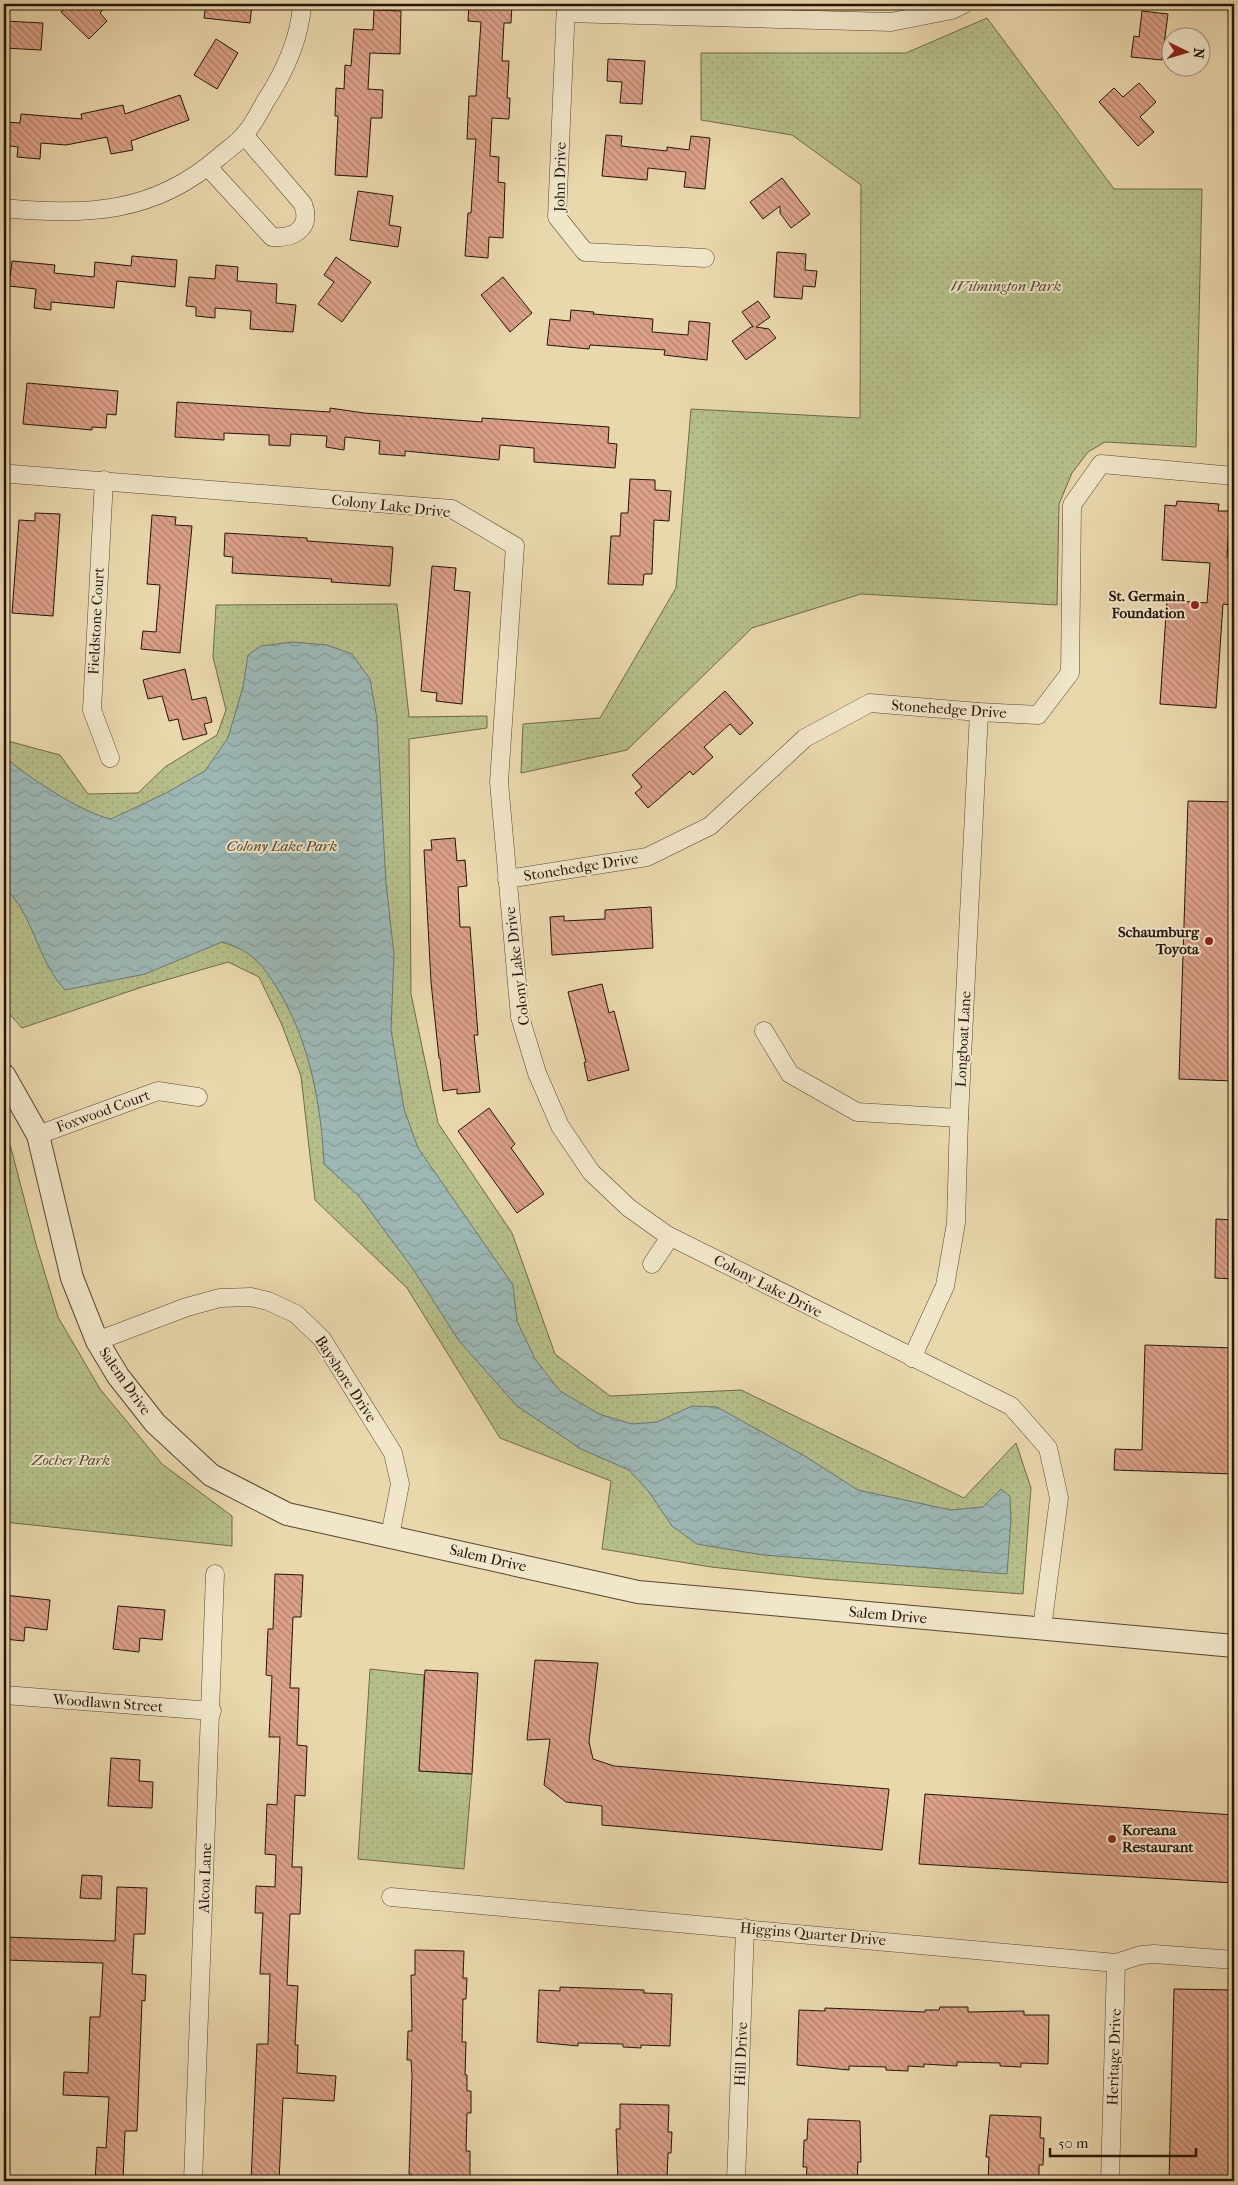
<svg xmlns="http://www.w3.org/2000/svg" width="1238" height="2185" font-family="'IM FELL French Canon',serif">
<style>
.park{fill:url(#park-dots);stroke:#6d6a49}
.water{fill:url(#water-waves);stroke:#6c7670}
.building{fill:url(#building-back-hatch);stroke:#241408}
.lines{fill:none;stroke-linecap:round;stroke-linejoin:round}
.minor-casing{stroke:#564531;stroke-width:19}
.tertiary-casing{stroke:#564531;stroke-width:24}
.minor{stroke:#f1e6ca;stroke-width:18}
.tertiary{stroke:#f1e6ca;stroke-width:22}
.poi-dot{fill:#8f2418;stroke:#f1e6ca;stroke-width:2}
.labels{text-anchor:middle;dominant-baseline:central;stroke-width:4;stroke-linejoin:round;paint-order:stroke}
.street-label{font-size:15px;fill:#241408;stroke:#f1e6ca}
.park-label{font-size:15px;font-style:italic;fill:#50472f;stroke:#f1e6ca}
.poi-label{font-size:15px;font-weight:bold;fill:#241408;stroke:#f1e6ca;text-anchor:end}
</style>
<defs>
<pattern id="park-dots" width="8" height="8" patternUnits="userSpaceOnUse" patternTransform="scale(1.25)"><rect width="8" height="8" fill="#b6bf8a"/><path d="M2 2h.1M6 6h.1" fill="none" stroke="#9ca376" stroke-width="1.8" stroke-linecap="round"/></pattern>
<pattern id="water-waves" width="16" height="10" patternUnits="userSpaceOnUse" patternTransform="scale(1.25)"><rect width="16" height="10" fill="#9cb8b5"/><path d="M0 5q4-4 8 0t8 0" fill="none" stroke="#869d9a"/></pattern>
<pattern id="building-back-hatch" width="6" height="6" patternUnits="userSpaceOnUse" patternTransform="scale(1.25)"><rect width="6" height="6" fill="#dca189"/><path d="M-1 5l2 2M0 0l6 6M5-1l2 2" fill="none" stroke="#b2826e"/></pattern>
</defs>
<rect width="100%" height="100%" fill="#ead8ad"/>
<filter id="stains"><feTurbulence type="fractalNoise" baseFrequency=".004" numOctaves="4"/><feColorMatrix values="0 0 0 0 .2 0 0 0 0 .09 0 0 0 0 .02 0 0 0 .5 -.17"/></filter>
<radialGradient id="worn" r=".72"><stop offset=".6" stop-color="#630" stop-opacity="0"/><stop offset="1" stop-color="#630" stop-opacity=".3"/></radialGradient>
<g class="park">
<path d="M987,18L1114,189H1202L1196,447L1105,442L1088,452L1072,473L1059,504L1057,605L861,594L752,628L627,750L521,773L523,724L600,718L676,588L691,409L860,418L861,185L792,135L701,120V53H906Z"/>
<path d="M397,604L409,717L487,716V728L409,739L411,994L438,1123L512,1233L555,1354L610,1396L741,1390L964,1498L1016,1443L1031,1488L1023,1594L822,1579L711,1567L602,1549L611,1481L500,1438L407,1288L315,1200L301,1076L282,1025L259,977L228,962L142,987L22,1028L4,1008V740L60,755L88,794L138,793L165,767L217,735L226,710L213,657L216,605Z"/>
<path d="M4,1132L11,1148L36,1244L58,1317L100,1389L162,1464L232,1516V1546L4,1522Z"/>
<path d="M370,1669L424,1675L419,1771L472,1774L464,1869L358,1859Z"/>
</g>
<path class="water" d="M292,642L327,645L352,654L370,679L377,719L386,883L394,955L391,1030L404,1109L418,1148L513,1285L517,1321L535,1359L560,1391L599,1414L632,1424L657,1422L692,1406L717,1407L803,1455L858,1490L951,1510L983,1507L1001,1489L1010,1496L1011,1520L1007,1574L763,1555L697,1544L672,1526L649,1492L629,1470L581,1449L517,1406L459,1341L413,1269L359,1196L324,1164C321,1106 311,1049 283,998C273,981 263,964 247,953C241,948 230,945 222,942L145,974L65,990C36,959 35,916 4,887V756C24,775 84,814 111,819L166,793L205,771L228,738L243,687L248,655L261,646Z"/>
<g class="building">
<path d="M70,4H109L100,13L107,21L89,39L61,12Z"/>
<path d="M206,4H252L250,23L204,18Z"/>
<path d="M469,4H512L511,23H504L502,61H509L507,98H510L509,119L492,118L490,156L499,157L498,182L505,183L503,238L489,237L488,258L465,256L468,213H471L476,139H467L469,96H476L481,22L468,21Z"/>
<path d="M374,10L401,11L400,54L370,53L368,89L383,90L382,118H371L367,177L335,175L338,116H335L336,88L344,89L345,65L351,66L354,29L373,30Z"/>
<path d="M1142,11L1168,14L1162,60L1131,57L1134,36L1139,37Z"/>
<path d="M4,21L43,23L41,50L4,48Z"/>
<path d="M216,39L238,53L217,89L194,75Z"/>
<path d="M608,59L645,61L642,104L620,103L622,82L607,81Z"/>
<path d="M1139,83L1156,102L1140,117L1154,132L1138,146L1099,102L1114,88L1123,97Z"/>
<path d="M180,95L189,120L131,141L133,150L111,154L107,137L66,145L41,143L40,159L17,157L18,147L4,145V122L20,123L21,114L82,119L81,114L123,105L125,114Z"/>
<path d="M606,135L622,136L621,146L667,151V147L689,150L691,136L710,138L705,189L684,187L686,172L648,168L647,180L602,176Z"/>
<path d="M782,178L810,214L791,228L780,213V206L763,219L750,202Z"/>
<path d="M358,191L393,196L389,225L401,227L398,247L350,240Z"/>
<path d="M777,252L806,254L805,270L817,271L815,287L803,286L802,299L774,297Z"/>
<path d="M132,256L177,260L175,287L117,281L114,308L51,302V310L34,308L36,289L9,286L12,261L55,265L54,273L94,277L95,262L131,266Z"/>
<path d="M336,257L371,282L342,322L318,304L334,282L324,275Z"/>
<path d="M216,265L238,267L237,281L277,284L276,303L296,305L293,332L250,329L251,311L215,308V318L196,316V307L186,306L189,277L215,279Z"/>
<path d="M503,277L532,313L510,332L481,295Z"/>
<path d="M758,301L770,317L756,327L769,329L776,338L746,360L732,341L751,327H753L742,312Z"/>
<path d="M571,310L594,312L593,314L653,319L652,332L688,335L689,321L710,323L707,360L664,355L665,350L590,345L589,349L547,345L550,319L570,321Z"/>
<path d="M27,383L118,391L116,415L107,414L106,428L92,427V430L23,424Z"/>
<path d="M177,402L330,412V408L364,413L482,422V418L609,427L608,443L617,444L615,468L534,462V448L500,445L499,460L405,451V456L379,454L380,441L345,437L344,450L326,447L327,436L291,434L290,446L269,445V435L224,433V440L175,437Z"/>
<path d="M630,479L655,480V490L671,491L669,521L654,520L652,574H644L643,585L608,584L611,536H620L621,513H628Z"/>
<path d="M1177,501L1219,504L1218,511H1230L1227,557L1233,559L1230,605L1223,604L1216,708L1160,704L1167,600L1207,603L1210,563L1162,560L1165,505L1176,506Z"/>
<path d="M35,513L60,514L53,616L12,613L19,520L35,521Z"/>
<path d="M152,515L176,517L175,525L192,526L180,653L141,649L143,631L156,632L160,585L147,584Z"/>
<path d="M225,533L307,538V541L393,547L390,586L331,582L332,579L232,573L233,557L224,556Z"/>
<path d="M432,566L456,568L454,590L470,592L462,704L436,701L437,693L421,691Z"/>
<path d="M185,669L192,700L206,697L212,722L204,724L207,734L183,740L178,719L169,721L162,696L148,699L143,680Z"/>
<path d="M725,691L753,723L740,735L730,724L704,747L713,757L693,775L690,771L648,808L635,793L642,787L632,775Z"/>
<path d="M1188,801L1234,802V1081L1179,1079Z"/>
<path d="M455,838L457,861L465,860L467,886L458,887L460,927H470L478,1035H474L480,1092L457,1094V1089L443,1091L440,1058H439L431,982L424,850H432L431,840Z"/>
<path d="M651,907L653,948L552,955L550,917L564,916V921L605,919V910Z"/>
<path d="M602,984L609,1013L614,1011L629,1070L588,1081L584,1063L586,1062L568,992Z"/>
<path d="M489,1108L515,1144L511,1148L544,1194L517,1213L458,1131Z"/>
<path d="M1216,1219L1234,1220V1279L1215,1278Z"/>
<path d="M1145,1345L1234,1348V1474L1114,1470L1115,1449L1142,1450Z"/>
<path d="M275,1574L303,1575L301,1617H293L290,1688H299L297,1745L307,1746L305,1796L295,1795L292,1867H302L300,1914H290L287,1985L298,1986L295,2045H298L297,2073L336,2076L334,2101L283,2098L279,2181H251L257,2044H268L270,1974H260L263,1913H255L256,1886L275,1887L276,1855L265,1854L267,1804L277,1805L280,1737H269L272,1676L266,1675L268,1629H273Z"/>
<path d="M4,1595L50,1600L47,1630L25,1627L24,1641L4,1639Z"/>
<path d="M118,1606L165,1610L162,1640L140,1638L139,1652L113,1649Z"/>
<path d="M535,1660L598,1663L589,1742L593,1759L614,1766L889,1789L882,1850L602,1825V1806L566,1802L544,1785L550,1739L527,1740Z"/>
<path d="M425,1670L478,1673L472,1774L419,1771Z"/>
<path d="M111,1758L140,1760L139,1781L153,1782L152,1808L108,1806Z"/>
<path d="M925,1794L1234,1815V1883L919,1864Z"/>
<path d="M82,1875L102,1876L101,1899L80,1898Z"/>
<path d="M117,1887L147,1888L145,1934H134L132,1974L146,1975L145,2001L142,2000L137,2131H125L123,2181H95L97,2147L106,2148L109,2097L63,2095L64,2072L88,2073L90,2017H100L103,1963L4,1960V1937L115,1941Z"/>
<path d="M415,1950L464,1951L463,1978H467L466,1999H463L462,2042H466L465,2075H467V2091H471V2113H467L466,2151H470V2176H467V2181H412V2175L409,2174L412,2075L411,2060H407L408,2031H412L411,1975H415Z"/>
<path d="M560,1987L644,1990V1993L672,1994L670,2046L641,2045V2048L623,2047V2044L578,2043V2046L537,2042L539,1990L560,1991Z"/>
<path d="M1174,1989L1234,1990V2181H1169Z"/>
<path d="M940,2007H968V2012L1024,2011V2015H1049L1048,2064L1021,2063V2067L1000,2066V2063L957,2062V2066L924,2064V2067L908,2066V2071L886,2070V2067L849,2066V2070L797,2065L799,2010L825,2011V2008L925,2012V2010H939Z"/>
<path d="M620,2104L669,2105L668,2132H672L671,2153H668L667,2181H618L616,2129H620Z"/>
<path d="M990,2115L1041,2117L1040,2138H1044L1043,2165H1039V2181H988L989,2157H986Z"/>
<path d="M808,2119L860,2121L861,2162H858L857,2181H806L807,2167H803L804,2140H807Z"/>
</g>
<g class="lines">
<defs>
<g id="minor">
<path d="M566,4L557,217L585,252L705,258"/>
<path d="M566,13L891,22L952,10L964,4"/>
<path d="M208,167L272,237C294,239 312,228 303,204L244,135"/>
<path d="M4,208C85,216 154,214 219,157C227,150 238,143 245,134C253,125 259,113 265,102C284,73 300,39 302,4"/>
<path d="M4,476L12,474L452,509L515,546L499,782L520,1017L537,1073L560,1126L591,1172L629,1208L667,1235L1011,1406L1048,1448L1059,1498L1042,1628"/>
<path d="M104,480L92,710L110,758"/>
<path d="M507,879L647,857L710,826L805,738L870,703L979,712L1038,715L1070,673L1072,505L1101,464L1234,476"/>
<path d="M764,1031L790,1074L857,1112L959,1118"/>
<path d="M38,1135L158,1091L198,1097"/>
<path d="M652,1264L670,1237"/>
<path d="M97,1341L187,1307L220,1298L251,1297L268,1301L296,1314L322,1339L393,1453L400,1484L390,1536"/>
<path d="M912,1358L945,1286L956,1223L959,1118L979,712"/>
<path d="M4,1695L212,1711"/>
<path d="M391,1897L1116,1963L1141,1955L1154,1954L1234,1960"/>
<path d="M193,2181L215,1574"/>
<path d="M736,2181L745,1928"/>
<path d="M1110,2181L1116,1963"/>
</g>
<path id="tertiary" d="M4,1075L38,1135L72,1278L97,1341L118,1376L155,1423L211,1475L287,1514L638,1592L1234,1646"/>
</defs>
<use href="#minor" class="minor-casing"/>
<use href="#tertiary" class="tertiary-casing"/>
<use href="#minor" class="minor"/>
<use href="#tertiary" class="tertiary"/>
</g>
<g class="poi-dot">
<circle cx="1195" cy="605" r="5"/>
<circle cx="1209" cy="941" r="5"/>
<circle cx="1112" cy="1839" r="5"/>
</g>
<g class="labels">
<g class="street-label">
<text transform="translate(560 177) rotate(-89)">John Drive</text>
<text transform="translate(391 506) rotate(6)">Colony Lake Drive</text>
<text transform="translate(96 621) rotate(-87)">Fieldstone Court</text>
<text transform="translate(949 709) rotate(4)">Stonehedge Drive</text>
<text transform="translate(581 867) rotate(-9)">Stonehedge Drive</text>
<text transform="translate(517 966) rotate(-97)">Colony Lake Drive</text>
<text transform="translate(963 1039) rotate(-87)">Longboat Lane</text>
<text transform="translate(103 1111) rotate(-20)">Foxwood Court</text>
<text transform="translate(768 1286) rotate(27)">Colony Lake Drive</text>
<text transform="translate(346 1379) rotate(57)">Bayshore Drive</text>
<text transform="translate(125 1381) rotate(55)">Salem Drive</text>
<text transform="translate(488 1558) rotate(13)">Salem Drive</text>
<text transform="translate(888 1615) rotate(5)">Salem Drive</text>
<text transform="translate(108 1703) rotate(4)">Woodlawn Street</text>
<text transform="translate(205 1878) rotate(-88)">Alcoa Lane</text>
<text transform="translate(813 1934) rotate(5)">Higgins Quarter Drive</text>
<text transform="translate(741 2054) rotate(-88)">Hill Drive</text>
<text transform="translate(1114 2057) rotate(-88)">Heritage Drive</text>
</g>
<g class="park-label">
<text x="1006" y="286">Wilmington Park</text>
<text x="282" y="846">Colony Lake Park</text>
<text x="71" y="1460">Zocher Park</text>
</g>
<g class="poi-label">
<text x="1185" y="596">St. Germain<tspan x="1185" dy="17">Foundation</tspan></text>
<text x="1199" y="932">Schaumburg<tspan x="1199" dy="17">Toyota</tspan></text>
<text x="1122" y="1830" text-anchor="start">Koreana<tspan x="1122" dy="17">Restaurant</tspan></text>
</g>
</g>
<rect width="1238" height="2185" fill="none" stroke="#ead8ad" stroke-width="20"/>
<rect x="5" y="5" width="1228" height="2175" fill="none" stroke="#241408" stroke-width="2.5"/>
<rect x="10" y="10" width="1218" height="2165" fill="none" stroke="#241408"/>
<g transform="translate(1186 52) rotate(95)"><circle r="24" fill="#f1e6ca" stroke="#9f927c"/>
<path d="M0-4L9 19L0 12L-9 19Z" fill="#8f2418"/>
<text y="-8" font-size="14" font-weight="bold" text-anchor="middle" fill="#241408">N</text>
</g>
<path d="M1050 2148v8h146v-8" fill="none" stroke="#241408" stroke-width="2.5"/>
<text x="1058" y="2148" font-size="15" fill="#241408" stroke="#f1e6ca" stroke-width="4" paint-order="stroke">50 m</text>
<rect width="100%" height="100%" filter="url(#stains)"/>
<rect width="100%" height="100%" fill="url(#worn)"/>
</svg>
